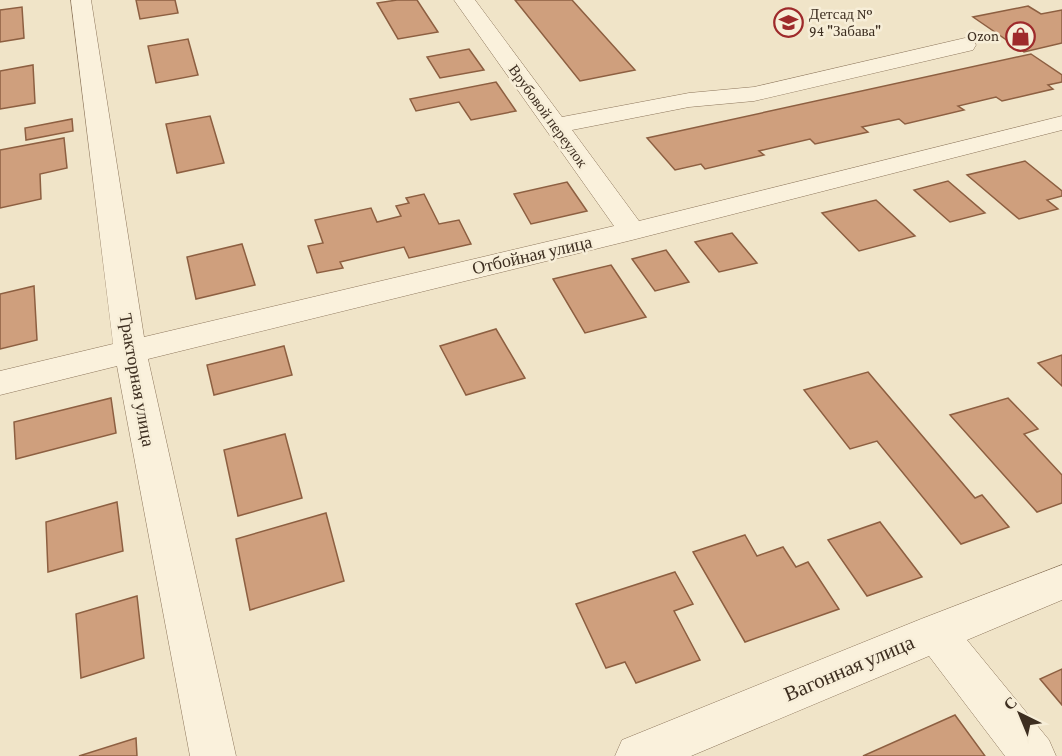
<svg xmlns="http://www.w3.org/2000/svg" width="1062" height="756" font-family="'Crimson Pro',serif">
<style>
.building{fill:#cf9f7d;stroke:#8d5f41;stroke-width:1.5}
.lines{fill:none;stroke-linecap:round;stroke-linejoin:round}
.minor-casing{stroke:#8d765c;stroke-width:1}
.minor{fill:#faf1dc;fill-rule:evenodd}
.labels{text-anchor:middle;dominant-baseline:central;stroke-width:5;stroke-linejoin:round;paint-order:stroke}
.far-poi-label{font-size:15px;fill:#3d2e20;stroke:#f7eed8;text-anchor:start}
.far-street-label{font-size:15px;fill:#3d2e20;stroke:#f7eed8}
.street-label{font-size:18px;fill:#3d2e20;stroke:#f7eed8}
.near-street-label{font-size:21px;fill:#3d2e20;stroke:#f7eed8}
</style>
<rect width="100%" height="100%" fill="#f0e4c8"/>
<g class="building">
<path d="M136,0H175L178,13L140,19Z"/>
<path d="M397,0H417L438,32L398,39L377,3Z"/>
<path d="M515,0H572L635,70L580,81Z"/>
<path d="M1028,6L1041,14L1062,10V43L1024,52L973,17Z"/>
<path d="M22,7L24,38L0,42V10Z"/>
<path d="M188,39L198,75L156,83L148,46Z"/>
<path d="M469,49L484,70L440,78L427,57Z"/>
<path d="M1031,54L1062,75V82L1048,85L1053,89L1002,101L996,97L958,106L964,110L905,124L899,119L862,127L868,132L815,144L810,139L759,151L764,155L705,169L701,164L675,170L647,138Z"/>
<path d="M33,65L35,103L0,109V71Z"/>
<path d="M496,82L516,111L471,120L459,102L416,111L410,99Z"/>
<path d="M210,116L224,163L177,173L166,124Z"/>
<path d="M72,119L73,131L26,140L25,128Z"/>
<path d="M64,138L67,168L40,174L41,199L0,208V150Z"/>
<path d="M1025,161L1062,191V196L1047,200L1058,209L1019,219L967,175Z"/>
<path d="M948,181L985,213L950,222L914,190Z"/>
<path d="M567,182L587,211L531,224L514,194Z"/>
<path d="M424,194L439,224L459,220L471,244L409,258L404,247L340,262L343,268L317,273L308,246L323,243L315,220L371,208L377,222L401,216L396,206L409,203L406,198Z"/>
<path d="M876,200L915,236L859,251L822,213Z"/>
<path d="M732,233L757,263L719,272L695,242Z"/>
<path d="M242,244L255,285L196,299L187,257Z"/>
<path d="M666,250L689,282L655,291L632,259Z"/>
<path d="M611,265L646,317L585,333L553,279Z"/>
<path d="M34,286L37,340L0,349V294Z"/>
<path d="M496,329L525,378L466,395L440,346Z"/>
<path d="M284,346L292,375L214,395L207,365Z"/>
<path d="M1062,355V386L1038,363Z"/>
<path d="M868,372L975,498L982,495L1009,527L961,544L877,441L850,449L804,390Z"/>
<path d="M111,398L116,433L16,459L14,422Z"/>
<path d="M1008,398L1038,429L1024,434L1062,475V503L1037,512L950,415Z"/>
<path d="M285,434L302,498L238,516L224,450Z"/>
<path d="M117,502L123,551L48,572L46,522Z"/>
<path d="M326,513L344,581L250,610L236,539Z"/>
<path d="M880,522L922,577L867,596L828,540Z"/>
<path d="M745,535L757,556L783,547L796,567L808,562L839,609L745,642L693,552Z"/>
<path d="M675,572L693,604L674,611L700,660L636,683L625,662L606,668L576,604Z"/>
<path d="M137,596L144,658L81,678L76,614Z"/>
<path d="M1062,669V705L1040,679Z"/>
<path d="M955,715L985,756H863Z"/>
<path d="M136,738L137,756H79Z"/>
</g>
<g class="lines">
<defs>
<g id="minor">
<path d="M71,0H91L144,337L614,226L454,0H475L562,117L689,93L754,87L965,38L973,40L976,45L973,50L754,101L689,107L572,130L639,221L1062,116V130L632,240L148,359L236,756H190L117,366L0,395V371L113,344Z"/>
<path d="M1062,565V600L967,640L1049,740L1056,756H1005L929,656L691,756H615L622,740L921,619Z"/>
</g>
</defs>
<use href="#minor" class="minor-casing"/>
<use href="#minor" class="minor"/>
</g>
<defs>
<symbol id="school-ring" viewBox="-11 -11 22 22"><circle r="9.5" fill="#f7eed8" stroke="#9e2a2b" stroke-width="1.5"/><path d="M0-5L7-2L0 1L-7-2ZM-4 1L0 2.5L4 1V4Q0 6-4 4Z" fill="#9e2a2b"/></symbol>
<symbol id="shop-ring" viewBox="-11 -11 22 22"><circle r="9.5" fill="#f7eed8" stroke="#9e2a2b" stroke-width="1.5"/><path d="M-5-2.5h2.3a2.7 3.5 0 0 1 5.4 0H5L5.5 6h-11ZM-1.5-2.5h3a1.5 2.3 0 0 0-3 0Z" fill="#9e2a2b"/></symbol>
</defs>
<g fill-rule="evenodd">
<use href="#school-ring" x="772" y="6" width="33" height="33"/>
<use href="#shop-ring" x="1004" y="20" width="33" height="33"/>
</g>
<g class="labels">
<g class="far-poi-label">
<text x="809" y="14">Детсад №<tspan x="809" dy="17">94 "Забава"</tspan></text>
<text x="999" y="36" text-anchor="end">Ozon</text>
</g>
<g class="far-street-label">
<text transform="translate(548 116) rotate(54)">Врубовой переулок</text>
</g>
<g class="street-label">
<text transform="translate(532 255) rotate(-13)">Отбойная улица</text>
<text transform="translate(137 380) rotate(80)">Тракторная улица</text>
</g>
<g class="near-street-label">
<text transform="translate(849 668) rotate(-23)">Вагонная улица</text>
</g>
</g>
<g transform="translate(1020 714) rotate(317)" stroke="#f7eed8" stroke-width="4.5" paint-order="stroke">
<path d="M0-4.5L10 22L0 15L-10 22Z" fill="#3d2e20"/>
<text y="-9" font-size="16" font-weight="bold" text-anchor="middle" fill="#3d2e20">С</text>
</g>
</svg>
